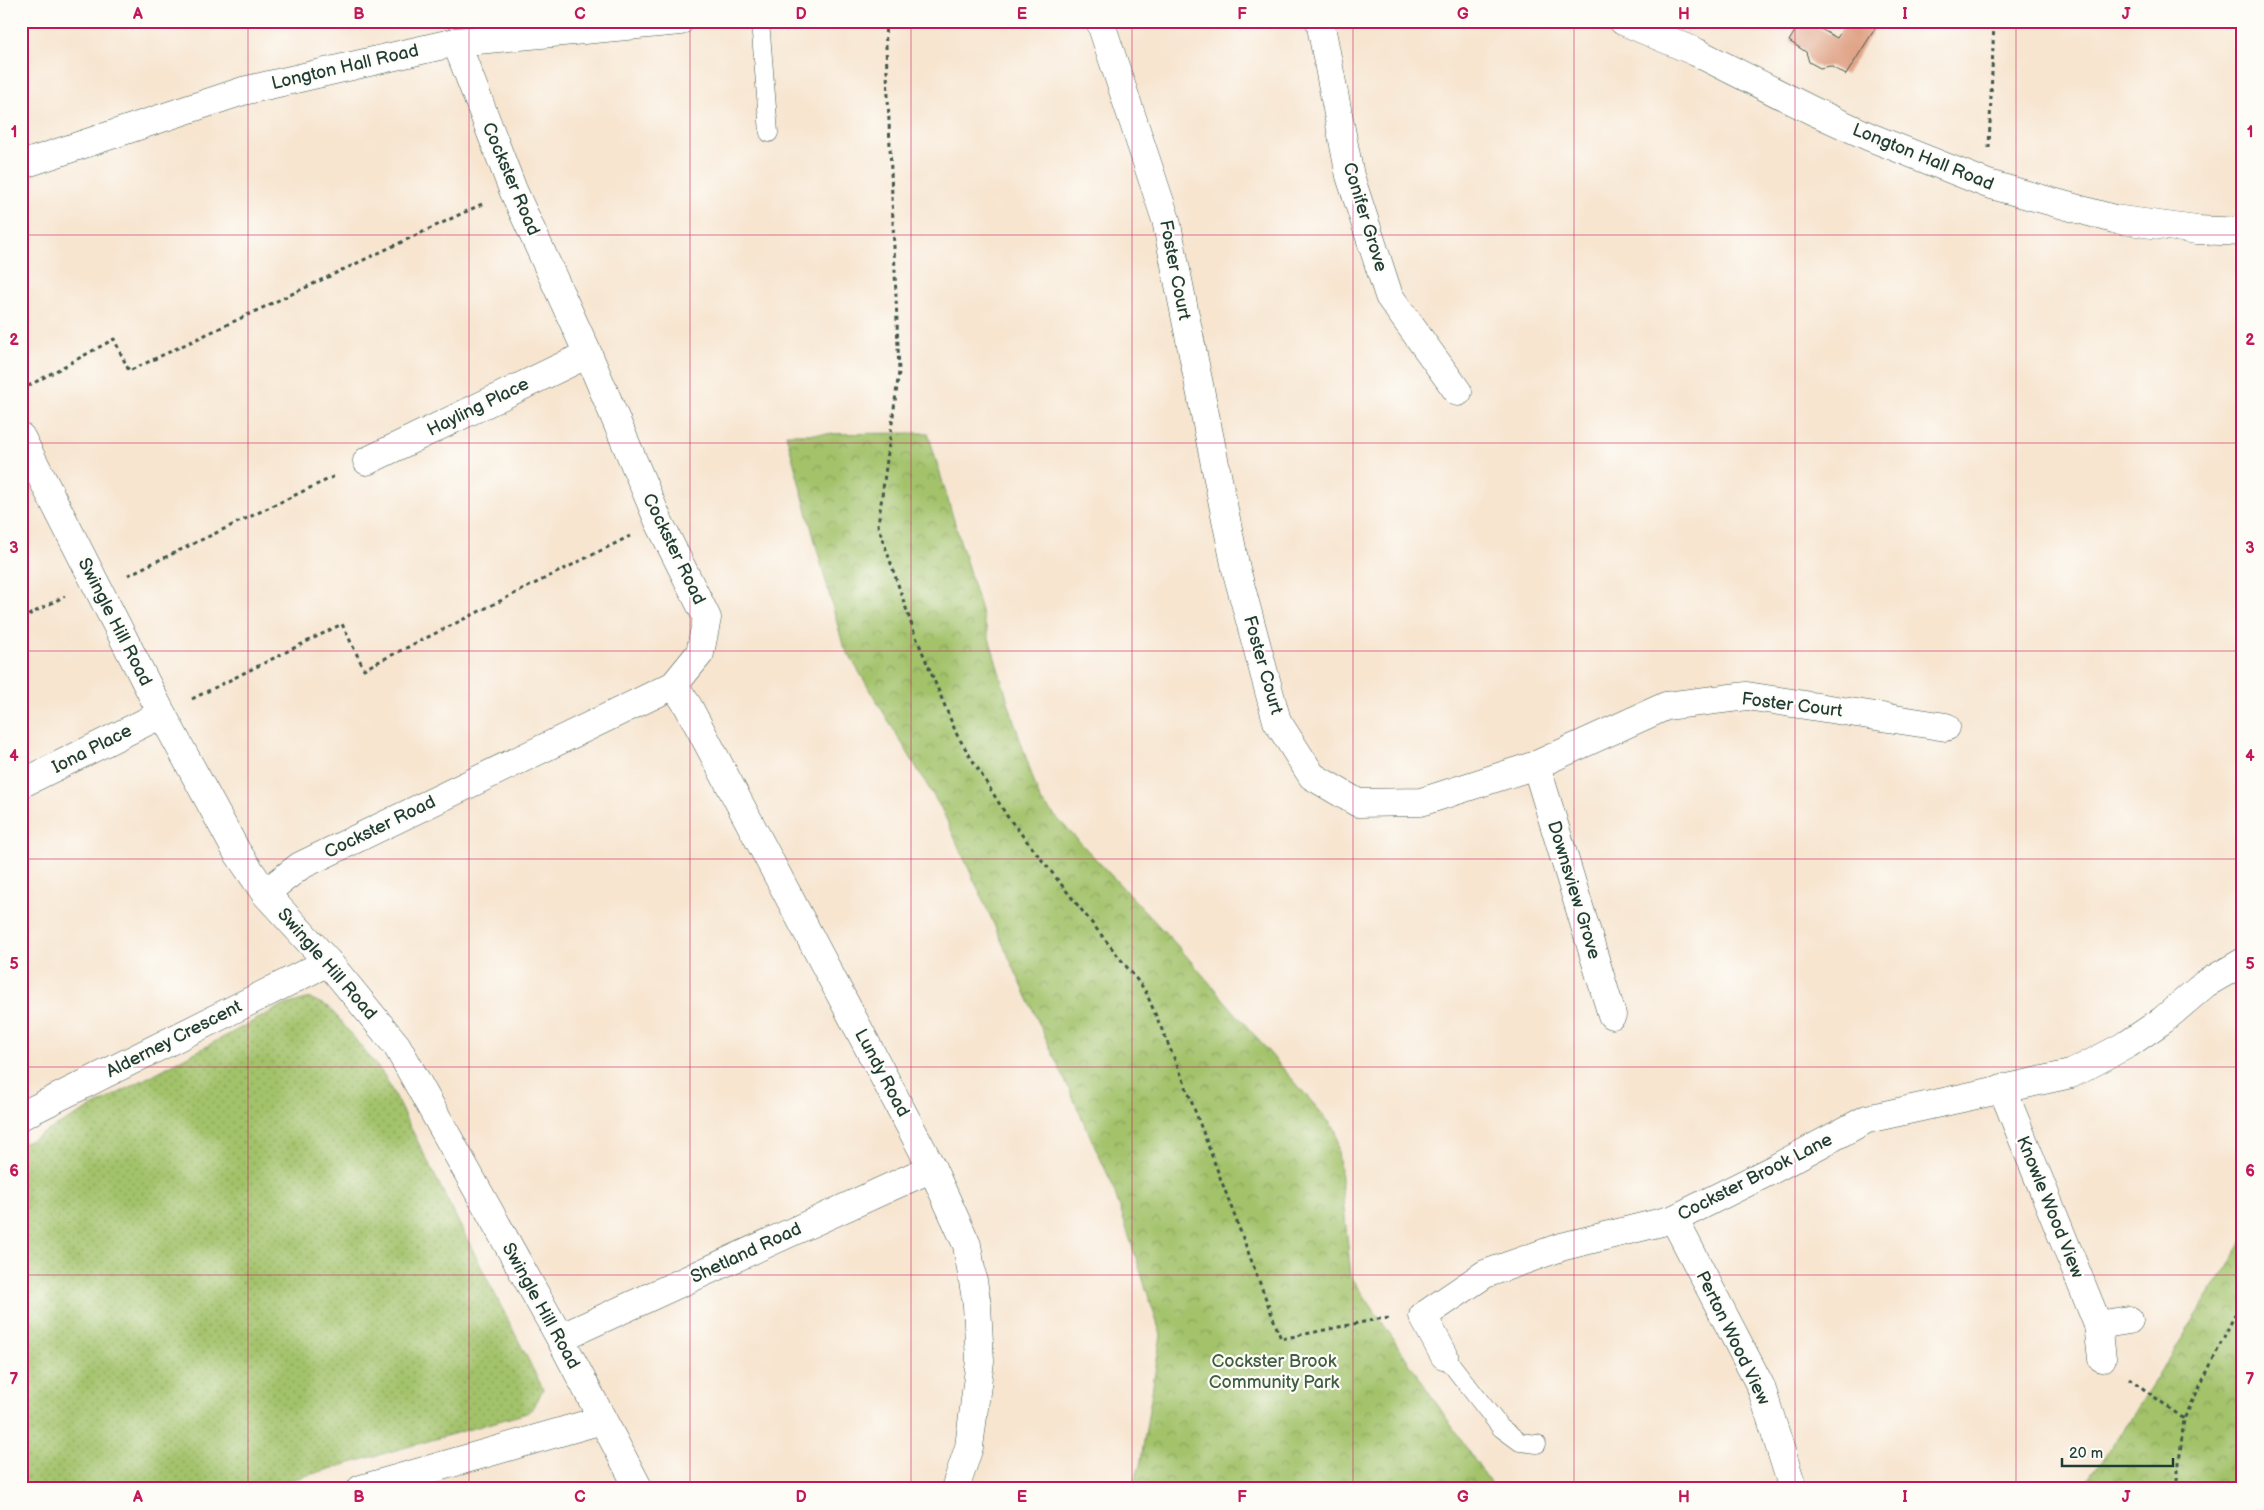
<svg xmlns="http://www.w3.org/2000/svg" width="2264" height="1510" font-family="'Balsamiq Sans',sans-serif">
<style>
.grass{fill:url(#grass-dots);stroke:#61804f}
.park{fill:url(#park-crowns);stroke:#61804f}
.building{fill:#e0a488}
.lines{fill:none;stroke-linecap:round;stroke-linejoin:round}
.service-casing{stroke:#3f564b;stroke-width:19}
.minor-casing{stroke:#3f564b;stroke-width:29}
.tertiary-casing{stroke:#3f564b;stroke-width:29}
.path{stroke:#3f564b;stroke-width:3;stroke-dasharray:4 4;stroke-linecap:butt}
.service{stroke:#fff;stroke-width:18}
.minor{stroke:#fff;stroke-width:28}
.tertiary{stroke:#fff;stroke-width:28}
.grid{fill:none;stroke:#c2185b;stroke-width:1;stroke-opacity:0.55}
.labels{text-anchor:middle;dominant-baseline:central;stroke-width:4.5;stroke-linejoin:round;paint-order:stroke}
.street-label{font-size:18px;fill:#1f3d34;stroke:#fdfcf7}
.park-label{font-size:18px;fill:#405e42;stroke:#fdfcf7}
.neatline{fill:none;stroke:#c2185b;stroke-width:2}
.grid-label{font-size:16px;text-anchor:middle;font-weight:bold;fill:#c2185b}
</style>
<defs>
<pattern id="grass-dots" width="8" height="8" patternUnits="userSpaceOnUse" patternTransform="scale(1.25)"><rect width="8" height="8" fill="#a3c26a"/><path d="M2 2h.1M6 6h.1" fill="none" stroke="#849f58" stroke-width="1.8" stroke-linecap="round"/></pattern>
<pattern id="park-crowns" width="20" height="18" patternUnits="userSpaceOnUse" patternTransform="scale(1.25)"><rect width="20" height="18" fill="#a3c26a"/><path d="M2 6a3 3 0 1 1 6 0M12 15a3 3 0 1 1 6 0" fill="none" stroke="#849f58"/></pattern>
</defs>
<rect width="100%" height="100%" fill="#fdfcf7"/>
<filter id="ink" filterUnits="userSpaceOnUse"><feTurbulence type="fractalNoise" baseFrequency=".02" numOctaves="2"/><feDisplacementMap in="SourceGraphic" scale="10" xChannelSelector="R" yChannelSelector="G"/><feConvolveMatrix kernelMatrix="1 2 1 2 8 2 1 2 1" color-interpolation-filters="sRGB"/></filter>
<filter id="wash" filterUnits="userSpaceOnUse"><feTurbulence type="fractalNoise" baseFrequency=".0096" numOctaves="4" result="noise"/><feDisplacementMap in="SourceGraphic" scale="20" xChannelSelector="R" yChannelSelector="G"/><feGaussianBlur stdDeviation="1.12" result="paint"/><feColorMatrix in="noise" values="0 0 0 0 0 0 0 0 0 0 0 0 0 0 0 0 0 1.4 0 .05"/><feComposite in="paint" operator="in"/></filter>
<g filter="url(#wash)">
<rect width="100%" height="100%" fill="#f7e5d0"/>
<path class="grass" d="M310,998L330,1008L384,1075L543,1389L534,1407L527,1413L259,1489H21V1145L282,1006Z"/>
<g class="park">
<path d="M928,433L1012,715L1040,800L1176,944L1336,1130L1351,1276L1494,1489H1131L1140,1466L1161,1335L1112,1184L942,810L843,645L786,434Z"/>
<path d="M2243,1242V1489H2082L2123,1431Z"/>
</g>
<g id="blocks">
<path class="building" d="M1801,21H1806L1837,38L1848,21H1866L1876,27L1846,75L1830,66L1820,68L1809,62L1806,52L1789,41Z"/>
</g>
</g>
<g filter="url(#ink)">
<use href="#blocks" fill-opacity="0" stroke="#3f564b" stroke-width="1"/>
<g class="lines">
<defs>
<g id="service">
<path d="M760,21L769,133"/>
<path d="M1444,1355L1501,1428L1520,1442L1537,1444"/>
</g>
<g id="minor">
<path d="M1100,21L1166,220L1236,569L1277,721L1312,776L1358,803L1421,802L1536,765L1666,706L1747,696L1946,727"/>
<path d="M1320,21L1350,176L1389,296L1458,392"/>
<path d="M21,437L162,714L237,852L265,893L328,962L397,1046L560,1338L639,1489"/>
<path d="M367,461L588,354"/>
<path d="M674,685L688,706L932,1168L967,1245L977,1305L980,1361L969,1447L955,1489"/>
<path d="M1536,765L1612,1015"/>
<path d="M21,784L162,714"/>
<path d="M265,893L300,866L674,685L700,653L707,618L659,522L588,354L513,190L456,42"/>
<path d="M2002,1088L2098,1325L2102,1358"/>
<path d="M21,1116L328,962"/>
<path d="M1674,1219L1761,1387L1793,1489"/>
<path d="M2098,1325L2129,1320"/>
<path d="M560,1338L932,1168"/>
<path d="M1444,1355L1423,1316L1485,1274L1561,1247L1674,1219L1772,1170L1867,1119L2071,1074L2128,1044L2163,1020L2205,984L2243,962"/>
<path d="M361,1489L602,1420"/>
</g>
<g id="tertiary">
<path d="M1623,21L1696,52L1811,110L1870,137L1988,184L2114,219L2197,230L2243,232"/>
<path d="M21,165L243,91L456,42L680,21"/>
</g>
</defs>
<use href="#service" class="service-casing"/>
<use href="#minor" class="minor-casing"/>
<use href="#tertiary" class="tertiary-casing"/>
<g class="path">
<path d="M885,21L899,372L878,525L914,632L957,735L1007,816L1145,990L1183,1079L1281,1339L1378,1319L1392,1318"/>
<path d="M1989,148L1994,21"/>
<path d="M21,390L114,339L129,371L482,204"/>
<path d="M128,575L337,475"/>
<path d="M21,619L65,596"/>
<path d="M192,699L342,624L364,669L630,536"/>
<path d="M2129,1378L2184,1419"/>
<path d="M2176,1489L2184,1419L2243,1298"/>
</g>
<use href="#service" class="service"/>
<use href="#minor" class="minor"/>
<use href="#tertiary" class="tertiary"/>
</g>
</g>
<path class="grid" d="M248,21V1489M469,21V1489M690,21V1489M911,21V1489M1132,21V1489M1353,21V1489M1574,21V1489M1795,21V1489M2016,21V1489M21,235H2243M21,443H2243M21,651H2243M21,859H2243M21,1067H2243M21,1275H2243"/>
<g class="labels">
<g class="street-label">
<text transform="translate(345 67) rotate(-13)">Longton Hall Road</text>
<text transform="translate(1923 157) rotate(22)">Longton Hall Road</text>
<text transform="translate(511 179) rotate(67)">Cockster Road</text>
<text transform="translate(1365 217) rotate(73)">Conifer Grove</text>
<text transform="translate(1175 270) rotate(79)">Foster Court</text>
<text transform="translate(478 407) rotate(-26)">Hayling Place</text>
<text transform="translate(674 549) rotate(64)">Cockster Road</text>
<text transform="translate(115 622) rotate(63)">Swingle Hill Road</text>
<text transform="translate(1263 665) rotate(74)">Foster Court</text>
<text transform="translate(1792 705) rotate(7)">Foster Court</text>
<text transform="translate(92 749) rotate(-27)">Iona Place</text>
<text transform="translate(380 827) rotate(-26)">Cockster Road</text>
<text transform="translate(1574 890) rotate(73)">Downsview Grove</text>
<text transform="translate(327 964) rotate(49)">Swingle Hill Road</text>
<text transform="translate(174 1039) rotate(-27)">Alderney Crescent</text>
<text transform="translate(882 1073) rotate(62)">Lundy Road</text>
<text transform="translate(1755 1177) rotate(-27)">Cockster Brook Lane</text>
<text transform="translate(2050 1207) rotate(68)">Knowle Wood View</text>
<text transform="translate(746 1253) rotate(-25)">Shetland Road</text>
<text transform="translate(541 1306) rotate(61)">Swingle Hill Road</text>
<text transform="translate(1733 1338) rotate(64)">Perton Wood View</text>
</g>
<g class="park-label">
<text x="1274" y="1361">Cockster Brook<tspan x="1274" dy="21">Community Park</tspan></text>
</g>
</g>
<rect width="2264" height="1510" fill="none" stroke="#fdfcf7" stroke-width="55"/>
<path d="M2062 1458v8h111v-8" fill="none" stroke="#1f3d34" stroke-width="2.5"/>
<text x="2069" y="1458" font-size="15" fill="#1f3d34" stroke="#fdfcf7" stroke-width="4" paint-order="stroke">20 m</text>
<rect x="28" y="28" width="2208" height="1454" class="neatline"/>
<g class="grid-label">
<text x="138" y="19">A</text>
<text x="359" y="19">B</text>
<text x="580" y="19">C</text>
<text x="801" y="19">D</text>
<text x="1022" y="19">E</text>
<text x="1242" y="19">F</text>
<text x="1463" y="19">G</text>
<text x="1684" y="19">H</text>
<text x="1905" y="19">I</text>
<text x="2126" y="19">J</text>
<text x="14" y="137">1</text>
<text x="2250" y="137">1</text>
<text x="14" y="345">2</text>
<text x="2250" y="345">2</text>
<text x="14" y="553">3</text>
<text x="2250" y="553">3</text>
<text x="14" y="761">4</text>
<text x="2250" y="761">4</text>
<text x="14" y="969">5</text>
<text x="2250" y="969">5</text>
<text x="14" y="1176">6</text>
<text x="2250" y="1176">6</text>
<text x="14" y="1384">7</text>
<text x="2250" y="1384">7</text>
<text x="138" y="1502">A</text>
<text x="359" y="1502">B</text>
<text x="580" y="1502">C</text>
<text x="801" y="1502">D</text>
<text x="1022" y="1502">E</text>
<text x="1242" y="1502">F</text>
<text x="1463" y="1502">G</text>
<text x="1684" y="1502">H</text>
<text x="1905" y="1502">I</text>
<text x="2126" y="1502">J</text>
</g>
</svg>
